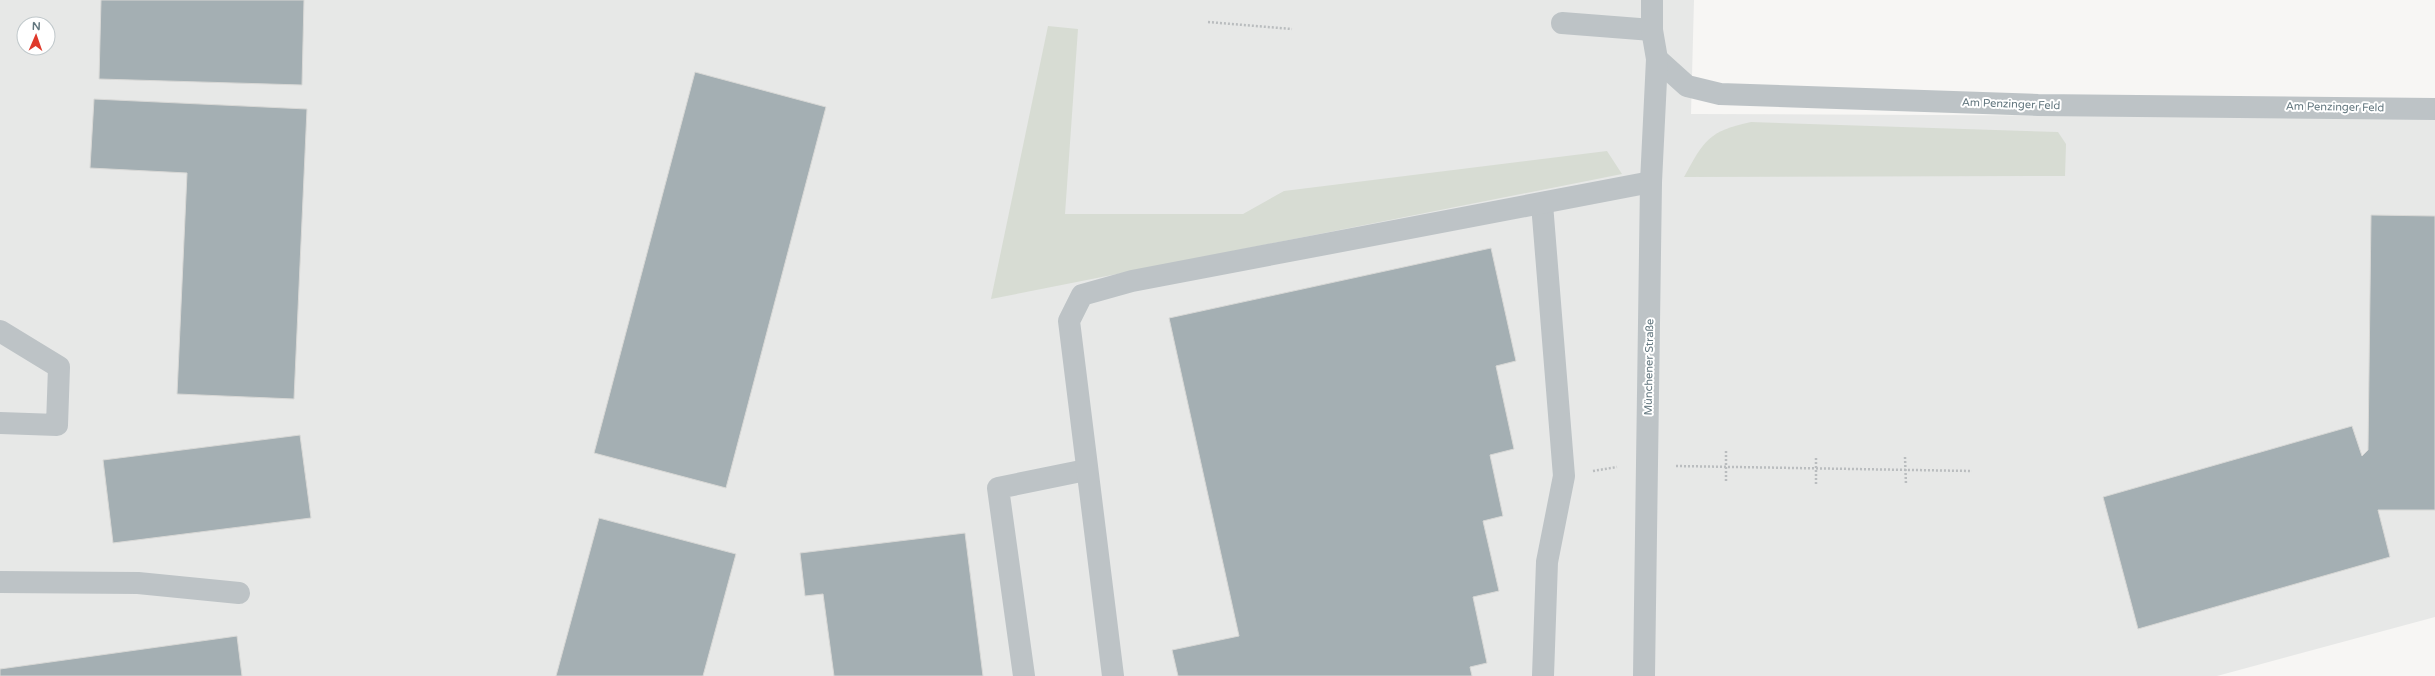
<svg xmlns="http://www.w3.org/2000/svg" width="2435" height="676" font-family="'Varela Round',sans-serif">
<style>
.built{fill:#e7e8e7;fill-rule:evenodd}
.green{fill:#d7dcd3}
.building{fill:#a4afb3;stroke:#d8d8d6}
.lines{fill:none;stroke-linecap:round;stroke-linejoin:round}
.path{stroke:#babdbf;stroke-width:2.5;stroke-dasharray:2 2;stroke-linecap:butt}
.minor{stroke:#bdc3c6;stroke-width:22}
.labels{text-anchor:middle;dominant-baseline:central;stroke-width:4;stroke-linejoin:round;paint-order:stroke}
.street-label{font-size:11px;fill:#62767e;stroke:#fff}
</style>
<rect width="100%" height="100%" fill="#f7f6f4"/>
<path class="built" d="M0,0H1694L1691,114L2435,117V617L2217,676H0ZM24,24H48V48H24Z"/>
<g class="green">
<path d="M1048,26L1078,29L1065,214H1243L1284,191L1607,151L1622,174L991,299Z"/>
<path d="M1751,122L2058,132L2066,144L2065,176L1684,177C1704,140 1709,131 1751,122Z"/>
</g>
<g class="building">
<path d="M101,0H304L302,85L99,79Z"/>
<path d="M695,72L826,107L726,488L594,453Z"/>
<path d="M94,99L307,109L294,399L177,394L187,173L90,168Z"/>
<path d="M2371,215L2435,216V510H2378L2390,557L2138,629L2103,497L2352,426L2362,456L2368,450Z"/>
<path d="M1491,248L1516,361L1496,366L1514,449L1490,455L1503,516L1483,521L1499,591L1473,597L1487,663L1470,667L1472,676H1178L1172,650L1239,636L1169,318Z"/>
<path d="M300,435L311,518L113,543L103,460Z"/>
<path d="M599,518L736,554L703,676H556Z"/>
<path d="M965,533L983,676H834L823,594L805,596L800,553Z"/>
<path d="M237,636L242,676H0V669Z"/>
</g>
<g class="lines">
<g class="path">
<path d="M1208,22L1292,29"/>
<path d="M1726,451V483"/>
<path d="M1905,457L1906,485"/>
<path d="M1676,466L1972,471"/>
<path d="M1593,471L1617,467"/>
<path d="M1816,484V457"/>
</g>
<g class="minor">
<path d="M1562,23L1652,30"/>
<path d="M1657,59L1687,86L1720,94L2038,105L2435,109"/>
<path d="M1542,204L1564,476L1547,562L1543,676"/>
<path d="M0,331L59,367L57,425L0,423"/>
<path d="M0,582L138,583L239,593"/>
<path d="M1024,676L998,488L1086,470"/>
<path d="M1113,676L1069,321L1082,295L1132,281L1651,182"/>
<path d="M1644,676L1651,182L1657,59L1652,30V0"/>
</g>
</g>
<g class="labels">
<g class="street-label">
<text transform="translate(2011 104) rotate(2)">Am Penzinger Feld</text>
<text transform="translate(2335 107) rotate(1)">Am Penzinger Feld</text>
<text transform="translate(1649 367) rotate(-89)">Münchener Straße</text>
</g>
</g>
<g transform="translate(36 36) rotate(2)"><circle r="19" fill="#ffffff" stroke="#c0c8cb"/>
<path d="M0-3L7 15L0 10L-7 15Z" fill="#df392b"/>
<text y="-6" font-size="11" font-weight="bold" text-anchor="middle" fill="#62767e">N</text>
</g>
</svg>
